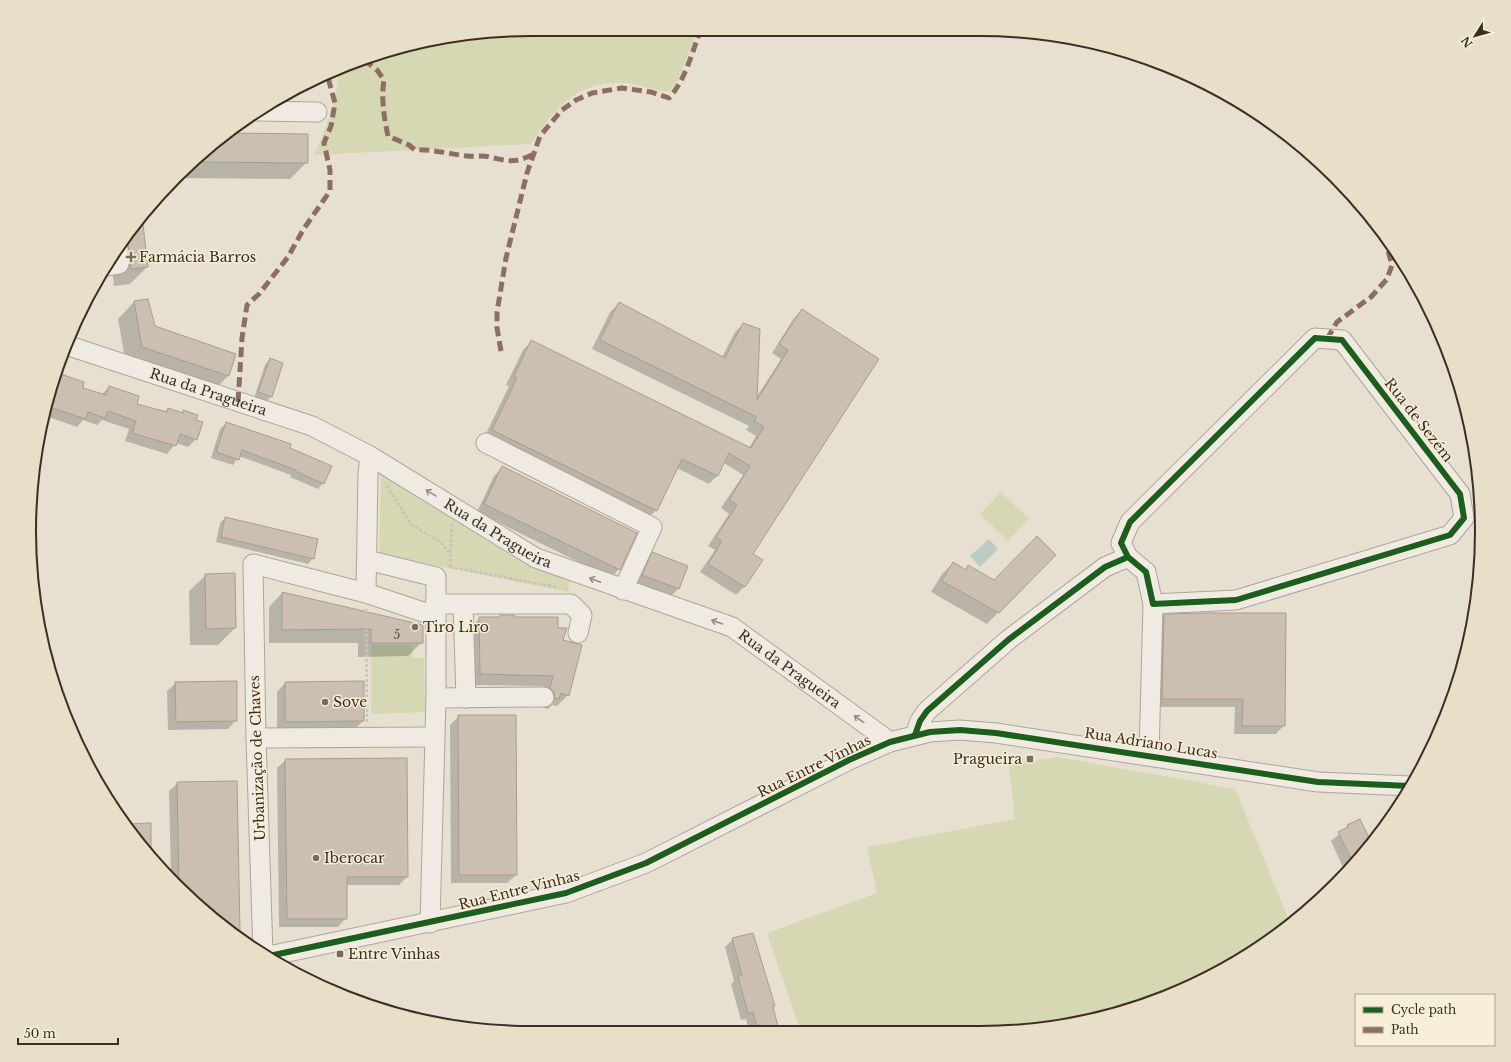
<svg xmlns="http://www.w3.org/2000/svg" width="1511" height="1062" font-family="'Libre Baskerville',serif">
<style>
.green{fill:#d6d7b3}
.water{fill:#bcccc2}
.shadow{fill:#0003}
.building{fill:#cbbfb2;stroke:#a89c90}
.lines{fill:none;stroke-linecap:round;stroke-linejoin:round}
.minor-casing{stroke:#ada599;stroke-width:21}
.path{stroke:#c8c2b9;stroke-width:2.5;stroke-dasharray:3 2;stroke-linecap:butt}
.minor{stroke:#efebe3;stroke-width:19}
.quiet{stroke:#8d6e63;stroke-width:5;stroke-dasharray:10 5;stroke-linecap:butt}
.cycleway-casing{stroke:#f7eed8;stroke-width:8}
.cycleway{stroke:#1b5e20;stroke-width:6}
.oneway{stroke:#968c82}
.poi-dot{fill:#786c5e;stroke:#f7eed8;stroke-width:1.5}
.labels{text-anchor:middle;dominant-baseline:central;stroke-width:3;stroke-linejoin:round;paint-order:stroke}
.number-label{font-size:12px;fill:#605244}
.poi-label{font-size:14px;fill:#3d2e20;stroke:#f7eed8;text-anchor:start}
.street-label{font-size:14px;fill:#3d2e20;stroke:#f7eed8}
.rim{fill:none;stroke:#3d2e20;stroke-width:2}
</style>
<rect width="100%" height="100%" fill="#e7e0d1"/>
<g class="green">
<path d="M531,29H698L678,80L669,91C654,92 641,84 626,83C578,79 555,108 531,144L314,155C326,127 339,100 338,70L401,46Z"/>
<path d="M381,474L519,555L570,580L568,592L379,554Z"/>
<path d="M1001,492L1029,519L1008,541L980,514Z"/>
<path d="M371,645H412L413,658H424L425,712L371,714Z"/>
<path d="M1058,757L1235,789L1290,922L1202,981L1141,1006L1046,1029L800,1030L767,933L877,893L867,847L1015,819L1009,764Z"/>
</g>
<path class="water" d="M989,539L998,549L980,567L970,556Z"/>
<g class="shadow">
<path d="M229,134L307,162L290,179L179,178Z"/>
<path d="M141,218L147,267L130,284L114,286L111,259Z"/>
<path d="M134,302L154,327L235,354L228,376L211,393L126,364L118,319Z"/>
<path d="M619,303L722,357L735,332L744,324L756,398L781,359L772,353L794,318L802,310L752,554L761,560L744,587L736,595L700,572L715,550L708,546L729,514L721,508L743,475L724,463L717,476L709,484L677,468L656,510L648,518L484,438L509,386L506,385L523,350L531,342L749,448L756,436L746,430L749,426L592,349L610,312Z"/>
<path d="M270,359L271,396L266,402L254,398L265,365Z"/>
<path d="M58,374L81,388L101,395L109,387L135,404L164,413L168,409L181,413L184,411L195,420L196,439L188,447L176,443L167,454L125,441L129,429L102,420L97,425L83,420L77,427L46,416Z"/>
<path d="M226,424L288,448L323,483L318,489L290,477L291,475L239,456L233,465L211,458L220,429Z"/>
<path d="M502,468L619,569L611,578L477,512L494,476Z"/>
<path d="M225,518L313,558L308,564L216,542L220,523Z"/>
<path d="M653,554L687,567L678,589L670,597L634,584L644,562Z"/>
<path d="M1055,555L987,624L931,592L942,574L953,563L965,570L969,567L994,581Z"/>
<path d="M206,575L235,628L218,645H190L189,591Z"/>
<path d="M282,593L422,642L408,656L358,657V643H269V607Z"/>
<path d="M1164,615L1284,725L1276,734H1234L1235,707H1154L1156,624Z"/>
<path d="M501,616L557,629L561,641L568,695L557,706L552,705L548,709L544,708L543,703L539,699L543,686L470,685L469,629L480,618H499Z"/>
<path d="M176,683L236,720L228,729L168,730L167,691Z"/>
<path d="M285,683L363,721L355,729L277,730V692Z"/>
<path d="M459,716L516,875L507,883H451L450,725Z"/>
<path d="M286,760L407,877L399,885H346V918L338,927H279L277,768Z"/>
<path d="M178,783L239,932L236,936L226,929L171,878L169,791Z"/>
<path d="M1348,826L1371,844L1345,872L1331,841Z"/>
<path d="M733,939L774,1006L772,1009L778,1030H749L746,1019L741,1020L731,984L734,981L725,947Z"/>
</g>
<g class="building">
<path d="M230,133L308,134V163L197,162Z"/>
<path d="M142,216L148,267L131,269L127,237Z"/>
<path d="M148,299L155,326L236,354L229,376L142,347L134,301Z"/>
<path d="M619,302L725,358L743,323L760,329L757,400L788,350L779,344L802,309L879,359L753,554L763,560L745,587L708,564L722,541L716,537L737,505L729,500L750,466L729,453L718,476L682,459L657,511L492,430L517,378L514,376L531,340L751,448L764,427L754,421L757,417L600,340Z"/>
<path d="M270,358L283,363L272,397L258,392Z"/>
<path d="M58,373L84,382L83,388L106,395L109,386L139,396L137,404L167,412L168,408L183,413V410L198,415L196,420L203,422L197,440L180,434L176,446L132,433L136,421L108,411L105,418L88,412L86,419L49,407Z"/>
<path d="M226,422L291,444L290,448L332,466L324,484L295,471L296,470L242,450L239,460L216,452Z"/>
<path d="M502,466L637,533L620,570L484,504Z"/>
<path d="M225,517L318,539L314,559L221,537Z"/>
<path d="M1037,536L1056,555L999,613L942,581L953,562L966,570L968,565L994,580Z"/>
<path d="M652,552L688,566L679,589L642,575Z"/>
<path d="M235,573L236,628L206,629L205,574Z"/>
<path d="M282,592L423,625V643H371V629L282,630Z"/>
<path d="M1205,613H1286L1285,726H1242L1243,699H1162L1164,614Z"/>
<path d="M500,615H514V617H558V628H567L563,640L582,645L569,696L561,693L559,699L555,698L554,692L550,688L553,676L480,674L479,617H500Z"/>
<path d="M237,681V721L176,722L175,682Z"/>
<path d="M364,681V721L285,722V682Z"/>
<path d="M458,715H516L517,875H459Z"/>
<path d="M407,758L408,877H347V919H287L285,759Z"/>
<path d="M237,781L240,932L231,933L179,886L177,782Z"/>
<path d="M1360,819L1372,844L1353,863L1338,832L1348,827L1347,825Z"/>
<path d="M151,823V859L128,824Z"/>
<path d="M753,933L775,1006L773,1007L779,1030H758L753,1012L748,1014L738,976L742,975L732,938Z"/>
</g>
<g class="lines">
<defs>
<g id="minor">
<path d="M257,111L317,112"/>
<path d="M106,266L119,264L118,249"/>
<path id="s1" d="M66,345L312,426L370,456L536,558L732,627L890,742"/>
<path d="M486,443L652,527L623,590"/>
<path d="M1128,557L1121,543L1130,522L1315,338L1342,340L1460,494L1464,518L1450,535L1236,600L1153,604"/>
<path d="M367,560L436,577V698L430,923"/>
<path d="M366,593L368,474L370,456"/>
<path d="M435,604H571L582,615L578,633"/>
<path d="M463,604L466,698"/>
<path d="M436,698L544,697"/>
<path d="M915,735L920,721L927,711L1008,640L1105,567L1128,557L1146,572L1153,604L1149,755"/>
<path d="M256,738L434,737"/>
<path d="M263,953L256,738L253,564L366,593L435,616"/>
<path d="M269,956L566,893L646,863L849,760L890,742L930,732L960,730L996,733L1318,782L1410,786"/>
</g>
</defs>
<use href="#minor" class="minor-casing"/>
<g class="path">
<path d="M387,486L411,524L440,542L451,555"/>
<path d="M450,567L556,587"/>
<path d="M450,567L452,524"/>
<path d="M366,609L367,722"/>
</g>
<use href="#minor" class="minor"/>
<g class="quiet">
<path d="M364,60L377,70L384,80C381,99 384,117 388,136L409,145L415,150C432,149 450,154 467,156C474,157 482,155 489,157C509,161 514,164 534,154"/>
<path d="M1327,339L1337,322L1371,297L1387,279L1392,265L1387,247L1389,244"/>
<path d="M501,351L497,328V312L506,258L527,173L540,136L562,110L576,100L592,93L622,88L651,92L669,98C686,79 692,52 701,29"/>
<path d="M238,402L242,338L247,305L259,294L288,257L303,230L330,191V170L324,143L331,126L335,103L327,74"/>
</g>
<defs>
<g id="cycleway">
<path d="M915,735L920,721L927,711L1008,640L1105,567L1128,557L1146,572L1153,604L1236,600L1450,535L1464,518L1460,494L1342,340L1315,338L1130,522L1121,543L1128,557"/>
<path d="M269,956L566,893L646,863L849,760L890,742L930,732L960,730L996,733L1318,782L1410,786"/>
</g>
</defs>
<use href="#cycleway" class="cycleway-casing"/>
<use href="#cycleway" class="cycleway"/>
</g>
<defs><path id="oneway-shaft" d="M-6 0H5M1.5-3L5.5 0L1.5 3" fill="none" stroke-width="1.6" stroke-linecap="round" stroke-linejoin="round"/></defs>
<g class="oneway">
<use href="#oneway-shaft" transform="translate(431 493) rotate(-148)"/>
<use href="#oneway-shaft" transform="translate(595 580) rotate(-159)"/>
<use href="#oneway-shaft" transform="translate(717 622) rotate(-161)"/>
<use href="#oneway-shaft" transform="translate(859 719) rotate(-144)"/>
</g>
<g class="poi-dot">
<path d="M129 251h4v4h4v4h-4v4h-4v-4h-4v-4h4z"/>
<circle cx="415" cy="627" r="4"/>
<circle cx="325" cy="702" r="4"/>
<rect x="1026" y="755" width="8" height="8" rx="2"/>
<circle cx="316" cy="858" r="4"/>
<rect x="336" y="950" width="8" height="8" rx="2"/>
</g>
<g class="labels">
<g class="number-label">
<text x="397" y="634">5</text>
</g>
<g class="poi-label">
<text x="139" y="257">Farmácia Barros</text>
<text x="423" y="627">Tiro Liro</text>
<text x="333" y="702">Sove</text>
<text x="1022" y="759" text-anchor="end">Pragueira</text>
<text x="324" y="858">Iberocar</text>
<text x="348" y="954">Entre Vinhas</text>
</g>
<g class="street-label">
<text stroke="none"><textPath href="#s1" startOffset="150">Rua da Pragueira</textPath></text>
<text transform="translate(1419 420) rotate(52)">Rua de Sezém</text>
<text stroke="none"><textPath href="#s1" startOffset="474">Rua da Pragueira</textPath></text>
<text stroke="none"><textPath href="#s1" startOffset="798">Rua da Pragueira</textPath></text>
<text transform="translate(1151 743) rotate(9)">Rua Adriano Lucas</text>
<text transform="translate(257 758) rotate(-92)">Urbanização de Chaves</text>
<text transform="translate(814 766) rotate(-26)">Rua Entre Vinhas</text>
<text transform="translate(519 890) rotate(-14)">Rua Entre Vinhas</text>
</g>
</g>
<path d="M0 0H1511V1062H0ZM531 36H980A495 495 0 0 1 1475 531V531A495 495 0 0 1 980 1026H531A495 495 0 0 1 36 531V531A495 495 0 0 1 531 36Z" fill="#e8dfc9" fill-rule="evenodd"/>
<path class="rim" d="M531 36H980A495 495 0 0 1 1475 531V531A495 495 0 0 1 980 1026H531A495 495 0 0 1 36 531V531A495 495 0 0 1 531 36Z"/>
<rect x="1355" y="994" width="140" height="52" fill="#f7eed8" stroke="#ada18e"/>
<rect x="1363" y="1007" width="20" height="6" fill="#1b5e20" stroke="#ada18e"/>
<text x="1391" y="1014" font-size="12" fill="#3d2e20">Cycle path</text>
<rect x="1363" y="1027" width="20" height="6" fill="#8d6e63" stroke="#ada18e"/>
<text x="1391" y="1034" font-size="12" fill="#3d2e20">Path</text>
<g transform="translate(1475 36) rotate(233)" stroke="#f7eed8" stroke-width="3" paint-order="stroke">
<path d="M0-3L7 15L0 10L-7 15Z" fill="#3d2e20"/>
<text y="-6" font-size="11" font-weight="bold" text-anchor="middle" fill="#3d2e20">N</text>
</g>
<path d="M18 1038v6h100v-6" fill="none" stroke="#3d2e20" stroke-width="2"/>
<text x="24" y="1038" font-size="12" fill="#3d2e20" stroke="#f7eed8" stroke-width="3" paint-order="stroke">50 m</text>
</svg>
